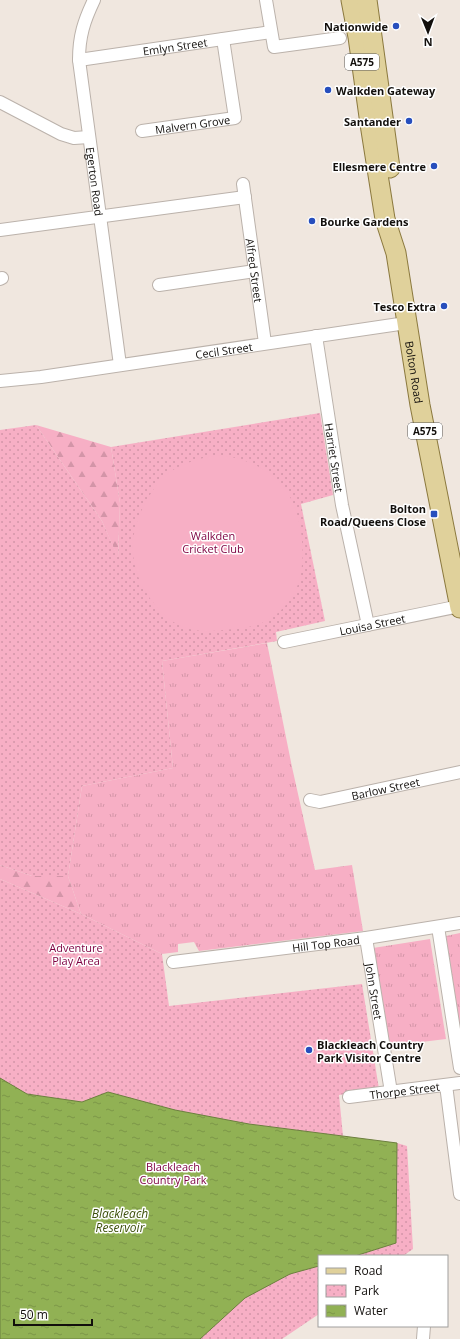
<svg xmlns="http://www.w3.org/2000/svg" width="460" height="1339" font-family="'Open Sans',sans-serif">
<style>
.grass{fill:url(#grass-tufts)}
.forest{fill:url(#forest-firs)}
.park{fill:url(#park-dots)}
.garden{fill:#f7afc5}
.water{fill:url(#water-ripples);stroke:#6b803e}
.lines{fill:none;stroke-linecap:round;stroke-linejoin:round}
.street-casing{stroke:#bbb2ab;stroke-width:14}
.primary-casing{stroke:#8b793e;stroke-width:21}
.street{stroke:#fff;stroke-width:12}
.primary{stroke:#e0d19b;stroke-width:19}
.poi-dot{fill:#264ebd;stroke:#fff;stroke-width:1.5}
.labels{text-anchor:middle;dominant-baseline:central;stroke-width:3;stroke-linejoin:round;paint-order:stroke}
.shield{fill:#fff;stroke:#595755;stroke-width:1}
.shield-label{font-size:10px;font-weight:bold;fill:#120f0c}
.poi-label{font-size:11px;font-weight:bold;fill:#120f0c;stroke:#fff;text-anchor:end}
.street-label{font-size:11px;fill:#120f0c;stroke:#fff}
.park-label{font-size:11px;fill:#7d0041;stroke:#fff}
.water-label{font-size:12px;font-style:italic;fill:#3d500b;stroke:#fff}
</style>
<defs>
<pattern id="grass-tufts" width="24" height="20" patternUnits="userSpaceOnUse"><rect width="24" height="20" fill="#f7afc5"/><path d="M3 7l-1-3M5 7V3M7 7l1-3M15 17l-1-3M17 17v-4M19 17l1-3" fill="none" stroke="#d395a8"/></pattern>
<pattern id="forest-firs" width="22" height="20" patternUnits="userSpaceOnUse"><rect width="22" height="20" fill="#f7afc5"/><path d="M5 1l3.5 6h-7zM16 11l3.5 6h-7z" fill="#d395a8"/></pattern>
<pattern id="park-dots" width="8" height="8" patternUnits="userSpaceOnUse"><rect width="8" height="8" fill="#f7afc5"/><path d="M2 2h.1M6 6h.1" fill="none" stroke="#d395a8" stroke-width="1.8" stroke-linecap="round"/></pattern>
<pattern id="water-ripples" width="26" height="14" patternUnits="userSpaceOnUse"><rect width="26" height="14" fill="#91b154"/><path d="M2 4q2-2 4 0t4 0M15 11q2-2 4 0t4 0" fill="none" stroke="#7c9748"/></pattern>
</defs>
<rect width="100%" height="100%" fill="#f0e7df"/>
<g class="grass">
<path d="M267,643L292,767L315,870L352,865L363,931L199,951L194,942L178,944V952L162,954L81,914L68,876L82,786L173,768L162,661Z"/>
<path d="M460,933V1028L446,936Z"/>
<path d="M430,939L446,1039L389,1046L373,948Z"/>
</g>
<g class="forest">
<path d="M36,425L111,447L120,503L118,558L102,521Z"/>
<path d="M0,865L32,876H68L81,914L0,879Z"/>
</g>
<g class="park">
<path d="M320,413L333,495L301,504L325,621L276,632L277,641L162,661L173,768L82,786L68,876H32L0,865V430L36,425L102,521L118,557L120,503L111,447Z"/>
<path d="M0,879L81,914L162,954L169,1006L362,984L379,1089L339,1095L343,1136L397,1143L407,1146L413,1249L403,1256H319V1314L282,1339H0Z"/>
</g>
<path class="garden" d="M218,455C241,457 267,467 282,485C304,510 310,569 292,597C286,606 277,615 268,620C255,628 238,628 224,630C194,633 176,630 156,606C129,574 125,537 147,500C153,489 160,479 170,472C184,462 202,458 218,455Z"/>
<path class="water" d="M0,1078L27,1094L82,1102L108,1092L175,1110L249,1124L397,1143L396,1243L355,1256H319V1266L290,1274L245,1298L200,1339H0Z"/>
<g class="lines">
<defs>
<g id="street">
<path id="s1" d="M94,0C84,21 79,36 79,60L120,365"/>
<path d="M266,0L274,47L340,38"/>
<path id="s2" d="M79,60L271,32"/>
<path d="M0,102L61,134L74,138L89,137"/>
<path id="s3" d="M142,131L235,118L223,39"/>
<path id="s4" d="M243,184L265,343"/>
<path d="M0,230L245,197"/>
<path d="M0,279L2,278"/>
<path d="M159,285L255,271"/>
<path id="s5" d="M316,336L342,505L368,625"/>
<path id="s6" d="M0,381L41,377L406,323"/>
<path id="s7" d="M284,642L460,606"/>
<path id="s8" d="M310,800L320,802L460,772"/>
<path d="M438,927L460,1068"/>
<path id="s9" d="M366,938L391,1092"/>
<path id="s10" d="M173,962L366,938L460,923"/>
<path d="M446,1085L460,1194"/>
<path id="s11" d="M349,1097L460,1083"/>
<path d="M423,1339L424,1326"/>
</g>
<g id="primary">
<path id="s12" d="M351,0L358,37L370,124L385,219L396,253L420,405L460,608"/>
<path d="M367,0L390,168"/>
</g>
</defs>
<use href="#street" class="street-casing"/>
<use href="#primary" class="primary-casing"/>
<use href="#street" class="street"/>
<use href="#primary" class="primary"/>
</g>
<g class="poi-dot">
<circle cx="396" cy="26" r="4"/>
<circle cx="328" cy="90" r="4"/>
<circle cx="409" cy="121" r="4"/>
<circle cx="434" cy="166" r="4"/>
<circle cx="312" cy="221" r="4"/>
<circle cx="444" cy="306" r="4"/>
<rect x="430" y="510" width="8" height="8" rx="2"/>
<circle cx="309" cy="1050" r="4"/>
</g>
<g class="labels">
<g class="shield">
<rect x="345" y="54" width="34" height="16" rx="3"/>
<rect x="408" y="423" width="34" height="16" rx="3"/>
</g>
<g class="shield-label">
<text x="362" y="62">A575</text>
<text x="425" y="431">A575</text>
</g>
<g class="poi-label">
<text x="388" y="26">Nationwide</text>
<text x="336" y="90" text-anchor="start">Walkden Gateway</text>
<text x="401" y="121">Santander</text>
<text x="426" y="166">Ellesmere Centre</text>
<text x="320" y="221" text-anchor="start">Bourke Gardens</text>
<text x="436" y="306">Tesco Extra</text>
<text x="426" y="508">Bolton<tspan x="426" dy="13">Road/Queens Close</tspan></text>
<text x="317" y="1044" text-anchor="start">Blackleach Country<tspan x="317" dy="13">Park Visitor Centre</tspan></text>
</g>
<g class="street-label">
<text stroke="none"><textPath href="#s2" startOffset="97">Emlyn Street</textPath></text>
<text stroke="none"><textPath href="#s3" startOffset="51">Malvern Grove</textPath></text>
<text stroke="none"><textPath href="#s1" startOffset="185">Egerton Road</textPath></text>
<text stroke="none"><textPath href="#s4" startOffset="87">Alfred Street</textPath></text>
<text stroke="none"><textPath href="#s6" startOffset="226">Cecil Street</textPath></text>
<text stroke="none"><textPath href="#s12" startOffset="378">Bolton Road</textPath></text>
<text stroke="none"><textPath href="#s5" startOffset="123">Harriet Street</textPath></text>
<text stroke="none"><textPath href="#s7" startOffset="90">Louisa Street</textPath></text>
<text stroke="none"><textPath href="#s8" startOffset="77">Barlow Street</textPath></text>
<text stroke="none"><textPath href="#s10" startOffset="154">Hill Top Road</textPath></text>
<text stroke="none"><textPath href="#s9" startOffset="54">John Street</textPath></text>
<text stroke="none"><textPath href="#s11" startOffset="56">Thorpe Street</textPath></text>
</g>
<g class="park-label">
<text x="213" y="535">Walkden<tspan x="213" dy="13">Cricket Club</tspan></text>
<text x="76" y="947">Adventure<tspan x="76" dy="13">Play Area</tspan></text>
<text x="173" y="1166">Blackleach<tspan x="173" dy="13">Country Park</tspan></text>
</g>
<g class="water-label">
<text x="120" y="1213">Blackleach<tspan x="120" dy="14">Reservoir</tspan></text>
</g>
</g>
<rect x="318" y="1255" width="130" height="72" fill="#ffffff" stroke="#a09f9e"/>
<rect x="326" y="1268" width="20" height="6" fill="#e0d19b" stroke="#a09f9e"/>
<text x="354" y="1275" font-size="12" fill="#120f0c">Road</text>
<rect x="326" y="1285" width="20" height="12" fill="url(#park-dots)" stroke="#a09f9e"/>
<text x="354" y="1295" font-size="12" fill="#120f0c">Park</text>
<rect x="326" y="1305" width="20" height="12" fill="url(#water-ripples)" stroke="#a09f9e"/>
<text x="354" y="1315" font-size="12" fill="#120f0c">Water</text>
<g transform="translate(428 32) rotate(179)" stroke="#ffffff" stroke-width="3" paint-order="stroke">
<path d="M0-3L7 15L0 10L-7 15Z" fill="#120f0c"/>
<text y="-6" font-size="11" font-weight="bold" text-anchor="middle" fill="#120f0c">N</text>
</g>
<path d="M14 1319v6h78v-6" fill="none" stroke="#120f0c" stroke-width="2"/>
<text x="20" y="1319" font-size="12" fill="#120f0c" stroke="#ffffff" stroke-width="3" paint-order="stroke">50 m</text>
</svg>
